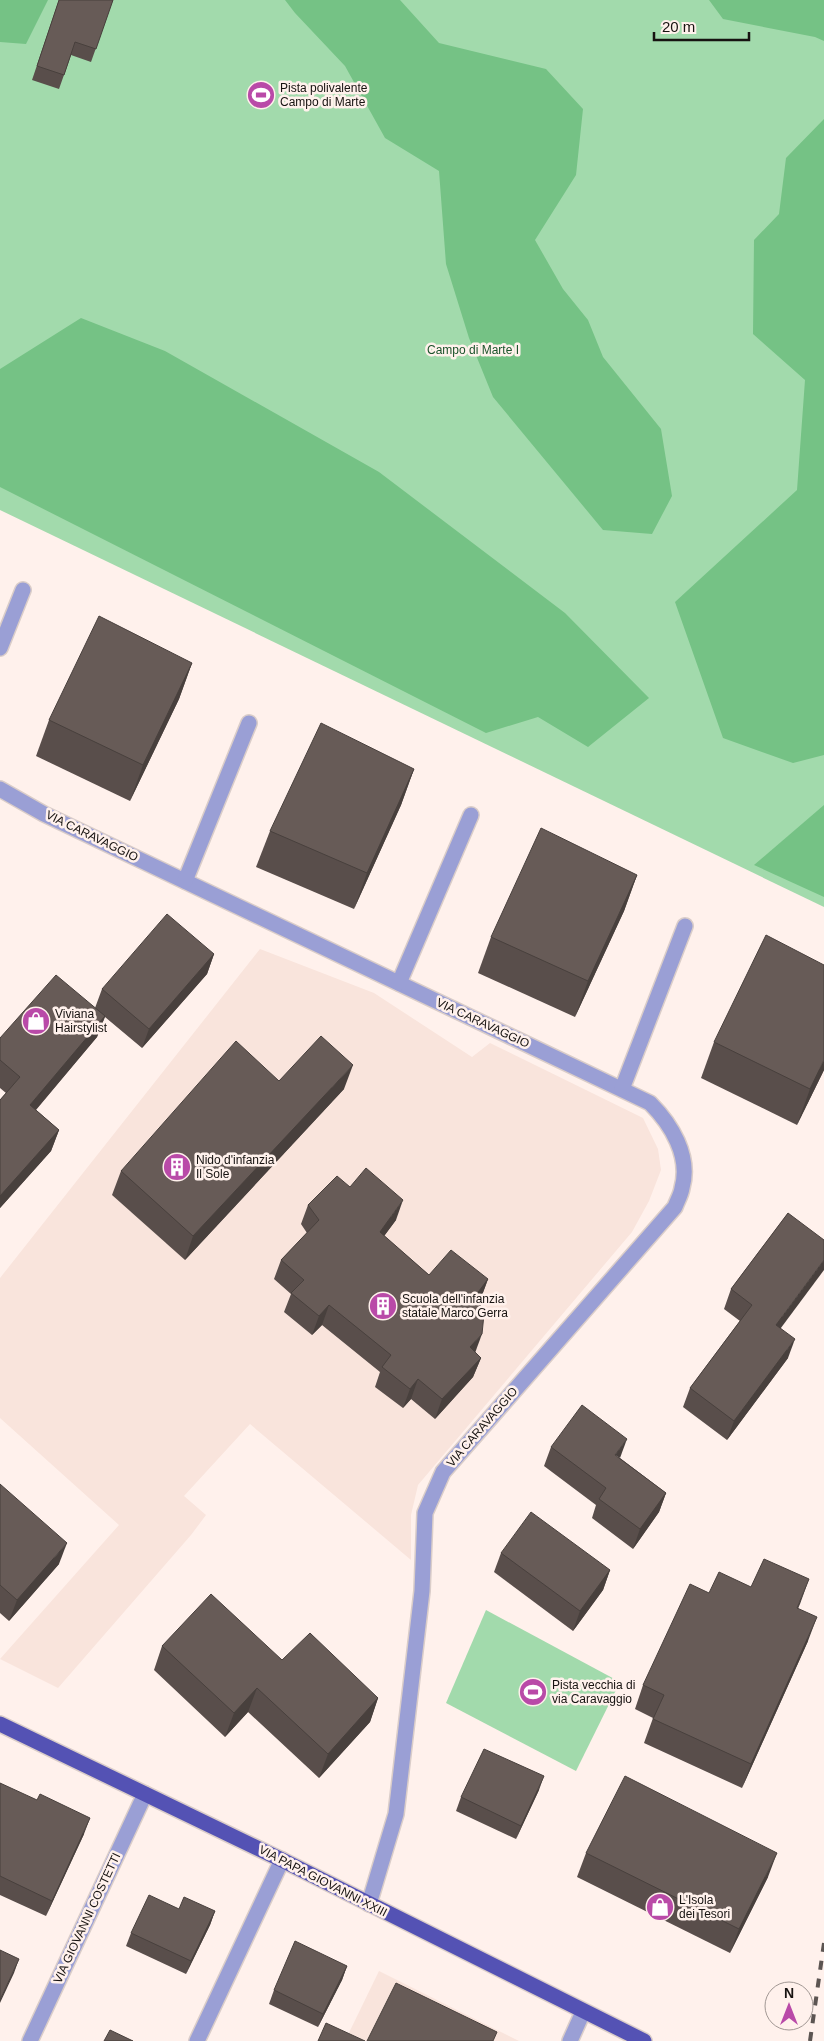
<svg xmlns="http://www.w3.org/2000/svg" width="824" height="2041" font-family="Helvetica,sans-serif">
<style>
.built{fill:#f9e4dc}
.green{fill:#a2daac}
.forest{fill:#75c285}
.lines{fill:none;stroke-linecap:round;stroke-linejoin:round}
.minor-casing{stroke:#dacdc9;stroke-width:18}
.major-casing{stroke:#dacdc9;stroke-width:18}
.minor{stroke:#9a9fd5;stroke-width:15}
.major{stroke:#5452b4;stroke-width:15}
.rail{stroke:#5c5552;stroke-width:4;stroke-dasharray:9 9;stroke-linecap:butt}
.wall{fill:#594e4b}
.shaded-wall{fill:#48403d}
.building{fill:#675b57;stroke:#48403d}
.labels{text-anchor:middle;dominant-baseline:central;stroke-width:5;stroke-linejoin:round;paint-order:stroke}
.poi-label{font-size:12px;fill:#171311;stroke:#fff1ec;text-anchor:start}
.park-label{font-size:12px;fill:#1b532b;stroke:#fff1ec}
.street-label{font-size:12px;fill:#171311;stroke:#fff1ec}
</style>
<rect width="100%" height="100%" fill="#fff1ec"/>
<g class="built">
<path d="M260,949L374,993L472,1057L490,1043L643,1118L658,1149L661,1170L649,1201L632,1232L418,1485L411,1515V1560L250,1424L184,1496L206,1515L191,1535L58,1688L0,1659L119,1525L0,1418V1278Z"/>
<path d="M379,1971L519,2041H345Z"/>
</g>
<g class="green">
<path d="M0,0H824V907L0,510Z"/>
<path d="M486,1610L620,1682L576,1771L446,1703Z"/>
</g>
<g class="forest">
<path d="M0,0H48L26,44L0,42Z"/>
<path d="M285,0H400L439,43L546,69L583,109L576,175L535,240L563,289L588,320L603,357L661,429L672,496L652,534L603,530L493,397L469,338L446,264L439,171L385,138L345,66L295,13Z"/>
<path d="M709,0H824V41L815,37L723,19Z"/>
<path d="M824,119V755L793,763L723,738L675,602L797,490L805,380L753,334L754,240L779,214L786,158Z"/>
<path d="M81,318L165,351L379,472L565,613L649,698L588,747L538,717L486,733L0,487V369Z"/>
<path d="M824,805V897L754,865Z"/>
</g>
<g class="lines">
<defs>
<g id="minor">
<path d="M0,648L23,590"/>
<path d="M0,789L44,814L650,1103C671,1124 691,1156 682,1188C681,1195 677,1201 675,1207L443,1472L425,1513L422,1591L396,1814L369,1904"/>
<path d="M185,881L249,723"/>
<path d="M399,983L471,815"/>
<path d="M622,1089L685,926"/>
<path d="M30,2041L145,1794"/>
<path d="M197,2041L282,1860"/>
<path d="M570,2041L583,2012"/>
</g>
<path id="major" d="M0,1724L282,1860L644,2041"/>
</defs>
<use href="#minor" class="minor-casing"/>
<use href="#major" class="major-casing"/>
<use href="#minor" class="minor"/>
<use href="#major" class="major"/>
<path class="rail" d="M810,2041L824,1943"/>
</g>
<g class="wall">
<path d="M59,0H113L91,62L71,55L59,89L32,80Z"/>
<path d="M192,663L179,699L130,801L36,756L49,720Z"/>
<path d="M414,769L401,805L354,909L256,867L270,831Z"/>
<path d="M637,875L624,911L575,1017L478,973L491,937Z"/>
<path d="M214,954L207,974L142,1048L105,1017L97,1037L36,1110L59,1130L51,1151L0,1208V1100L6,1093L0,1088V1038L95,1008L102,989Z"/>
<path d="M714,1042L824,1070L797,1125L701,1078Z"/>
<path d="M279,1081L344,1089L185,1260L112,1195L121,1171Z"/>
<path d="M350,1187L396,1220L384,1236L429,1275L488,1279L481,1298L478,1301L475,1352L481,1358L473,1377L435,1419L411,1399L403,1408L375,1387L380,1372L322,1325L312,1335L284,1312L291,1294L274,1279L281,1260L307,1233L301,1224L308,1205Z"/>
<path d="M788,1213L781,1328L788,1358L727,1440L683,1407L690,1388L740,1321L724,1309L731,1289Z"/>
<path d="M551,1447L620,1458L666,1493L659,1512L633,1549L592,1518L596,1505L544,1466Z"/>
<path d="M0,1484L59,1564L9,1621L0,1613Z"/>
<path d="M501,1553L610,1570L603,1590L573,1631L494,1572Z"/>
<path d="M709,1593L798,1609L808,1641L742,1788L644,1743L653,1718L635,1709L643,1685Z"/>
<path d="M162,1646L282,1660L378,1698L370,1722L319,1778L248,1712L225,1737L154,1670Z"/>
<path d="M0,1783L84,1834L46,1916L0,1895Z"/>
<path d="M539,1790L516,1839L456,1811L461,1797Z"/>
<path d="M586,1853L768,1877L730,1953L577,1877Z"/>
<path d="M179,1909L215,1911L210,1925L186,1974L126,1946L131,1933Z"/>
<path d="M347,1966L342,1980L318,2027L269,2004L274,1990Z"/>
</g>
<g class="shaded-wall">
<path d="M192,663L179,699L130,801L143,765Z"/>
<path d="M414,769L401,805L354,909L367,873Z"/>
<path d="M637,875L624,911L575,1017L588,981Z"/>
<path d="M214,954L207,974L142,1048L149,1029Z"/>
<path d="M105,1016L97,1037L22,1126L30,1105Z"/>
<path d="M824,1060V1070L797,1125L810,1089Z"/>
<path d="M353,1065L344,1089L185,1260L193,1236Z"/>
<path d="M59,1130L51,1151L0,1208V1196Z"/>
<path d="M403,1200L396,1220L373,1251L380,1232Z"/>
<path d="M824,1260V1270L769,1344L776,1325Z"/>
<path d="M488,1279L481,1298L469,1314L476,1295Z"/>
<path d="M329,1305L322,1325L312,1335L319,1316Z"/>
<path d="M482,1334L475,1353L470,1347Z"/>
<path d="M795,1339L788,1358L727,1440L734,1421Z"/>
<path d="M481,1358L473,1377L435,1419L442,1399Z"/>
<path d="M418,1379L411,1399L403,1408L410,1389Z"/>
<path d="M627,1439L620,1458L615,1455Z"/>
<path d="M666,1493L659,1512L633,1549L640,1529Z"/>
<path d="M67,1543L59,1564L9,1621L17,1600Z"/>
<path d="M610,1570L603,1590L573,1631L580,1611Z"/>
<path d="M809,1579L800,1604L788,1632L797,1608Z"/>
<path d="M817,1617L808,1641L742,1788L751,1764Z"/>
<path d="M257,1688L248,1712L225,1737L234,1713Z"/>
<path d="M378,1698L370,1722L319,1778L328,1754Z"/>
<path d="M544,1776L539,1790L516,1839L521,1826Z"/>
<path d="M90,1818L84,1834L46,1916L52,1901Z"/>
<path d="M777,1853L768,1877L730,1953L739,1929Z"/>
<path d="M215,1911L210,1925L186,1974L191,1961Z"/>
<path d="M19,1959L14,1973L0,2003V2000Z"/>
<path d="M347,1966L342,1980L318,2027L323,2014Z"/>
</g>
<g class="building">
<path d="M59,0H113L96,49L75,42L64,75L37,66Z"/>
<path d="M99,616L192,663L143,765L49,720Z"/>
<path d="M321,723L414,769L367,873L270,831Z"/>
<path d="M541,828L637,875L588,981L491,937Z"/>
<path d="M167,914L214,954L149,1029L102,989Z"/>
<path d="M766,935L824,965V1060L810,1089L714,1042Z"/>
<path d="M56,975L105,1016L30,1105L59,1130L0,1196V1100L20,1077L0,1060V1038Z"/>
<path d="M321,1036L353,1065L193,1236L121,1171L236,1041L279,1081Z"/>
<path d="M366,1168L403,1200L380,1232L429,1275L451,1250L488,1279L476,1295L484,1314L482,1334L470,1347L481,1358L442,1399L418,1379L410,1389L382,1367L391,1355L329,1305L319,1316L291,1293L304,1280L281,1260L319,1220L308,1205L337,1176L350,1187Z"/>
<path d="M788,1213L824,1240V1260L776,1325L795,1339L734,1421L690,1388L752,1305L731,1289Z"/>
<path d="M582,1405L627,1439L615,1455L666,1493L640,1529L599,1499L606,1488L551,1447Z"/>
<path d="M0,1484L67,1543L17,1600L0,1585Z"/>
<path d="M531,1512L610,1570L580,1611L501,1553Z"/>
<path d="M764,1559L809,1579L797,1608L817,1617L751,1764L653,1719L664,1695L643,1685L690,1584L709,1593L719,1572L751,1587Z"/>
<path d="M211,1594L282,1660L310,1633L378,1698L328,1754L257,1688L234,1713L162,1646Z"/>
<path d="M484,1749L544,1776L521,1826L461,1797Z"/>
<path d="M625,1776L777,1853L739,1929L586,1853Z"/>
<path d="M0,1783L37,1800L40,1794L90,1818L52,1901L0,1876Z"/>
<path d="M149,1895L179,1909L184,1897L215,1911L191,1961L131,1933Z"/>
<path d="M295,1941L347,1966L323,2014L274,1990Z"/>
<path d="M0,1950L19,1959L0,2000Z"/>
<path d="M396,1983L497,2032L493,2041H367Z"/>
<path d="M326,2023L365,2041H318Z"/>
<path d="M110,2030L133,2041H104Z"/>
</g>
<defs>
<symbol id="stadium-disc" viewBox="-11 -11 22 22"><circle r="9.5" fill="#b94aa8" stroke="#fff1ec"/><path d="M0-5a6.5 5 0 1 0 0 10a6.5 5 0 1 0 0-10ZM-3.5-1.8h7v3.6h-7Z" fill="#fff"/></symbol>
<symbol id="shop-disc" viewBox="-11 -11 22 22"><circle r="9.5" fill="#b94aa8" stroke="#fff1ec"/><path d="M-5-2.5h2.3a2.7 3.5 0 0 1 5.4 0H5L5.5 6h-11ZM-1.5-2.5h3a1.5 2.3 0 0 0-3 0Z" fill="#fff"/></symbol>
<symbol id="building-disc" viewBox="-11 -11 22 22"><circle r="9.5" fill="#b94aa8" stroke="#fff1ec"/><path d="M-4-6H4V6H1V3H-1V6H-4ZM-2.5-4.3h1.7v1.8h-1.7ZM.8-4.3h1.7v1.8H.8ZM-2.5-1h1.7V.8h-1.7ZM.8-1h1.7V.8H.8Z" fill="#fff"/></symbol>
</defs>
<g fill-rule="evenodd">
<use href="#stadium-disc" x="245" y="79" width="32" height="32"/>
<use href="#shop-disc" x="20" y="1005" width="32" height="32"/>
<use href="#building-disc" x="161" y="1151" width="32" height="32"/>
<use href="#building-disc" x="367" y="1290" width="32" height="32"/>
<use href="#stadium-disc" x="517" y="1676" width="32" height="32"/>
<use href="#shop-disc" x="644" y="1891" width="32" height="32"/>
</g>
<g class="labels">
<g class="poi-label">
<text x="280" y="88">Pista polivalente<tspan x="280" dy="14">Campo di Marte</tspan></text>
<text x="55" y="1014">Viviana<tspan x="55" dy="14">Hairstylist</tspan></text>
<text x="196" y="1160">Nido d'infanzia<tspan x="196" dy="14">Il Sole</tspan></text>
<text x="402" y="1299">Scuola dell'infanzia<tspan x="402" dy="14">statale Marco Gerra</tspan></text>
<text x="552" y="1685">Pista vecchia di<tspan x="552" dy="14">via Caravaggio</tspan></text>
<text x="679" y="1900">L'Isola<tspan x="679" dy="14">dei Tesori</tspan></text>
</g>
<g class="park-label">
<text x="473" y="350">Campo di Marte I</text>
</g>
<g class="street-label">
<text transform="translate(92 836) rotate(26)">VIA CARAVAGGIO</text>
<text transform="translate(483 1023) rotate(25)">VIA CARAVAGGIO</text>
<text transform="translate(482 1427) rotate(-49)">VIA CARAVAGGIO</text>
<text transform="translate(323 1881) rotate(27)">VIA PAPA GIOVANNI XXIII</text>
<text transform="translate(87 1918) rotate(-65)">VIA GIOVANNI COSTETTI</text>
</g>
</g>
<g transform="translate(789 2006)"><circle r="24" fill="#fff1ec" stroke="#a29894"/>
<path d="M0-4L9 19L0 12L-9 19Z" fill="#b94aa8"/>
<text y="-8" font-size="14" font-weight="bold" text-anchor="middle" fill="#171311">N</text>
</g>
<path d="M654 32v8h95v-8" fill="none" stroke="#171311" stroke-width="2.5"/>
<text x="662" y="32" font-size="15" fill="#171311" stroke="#fff1ec" stroke-width="4" paint-order="stroke">20 m</text>
</svg>
